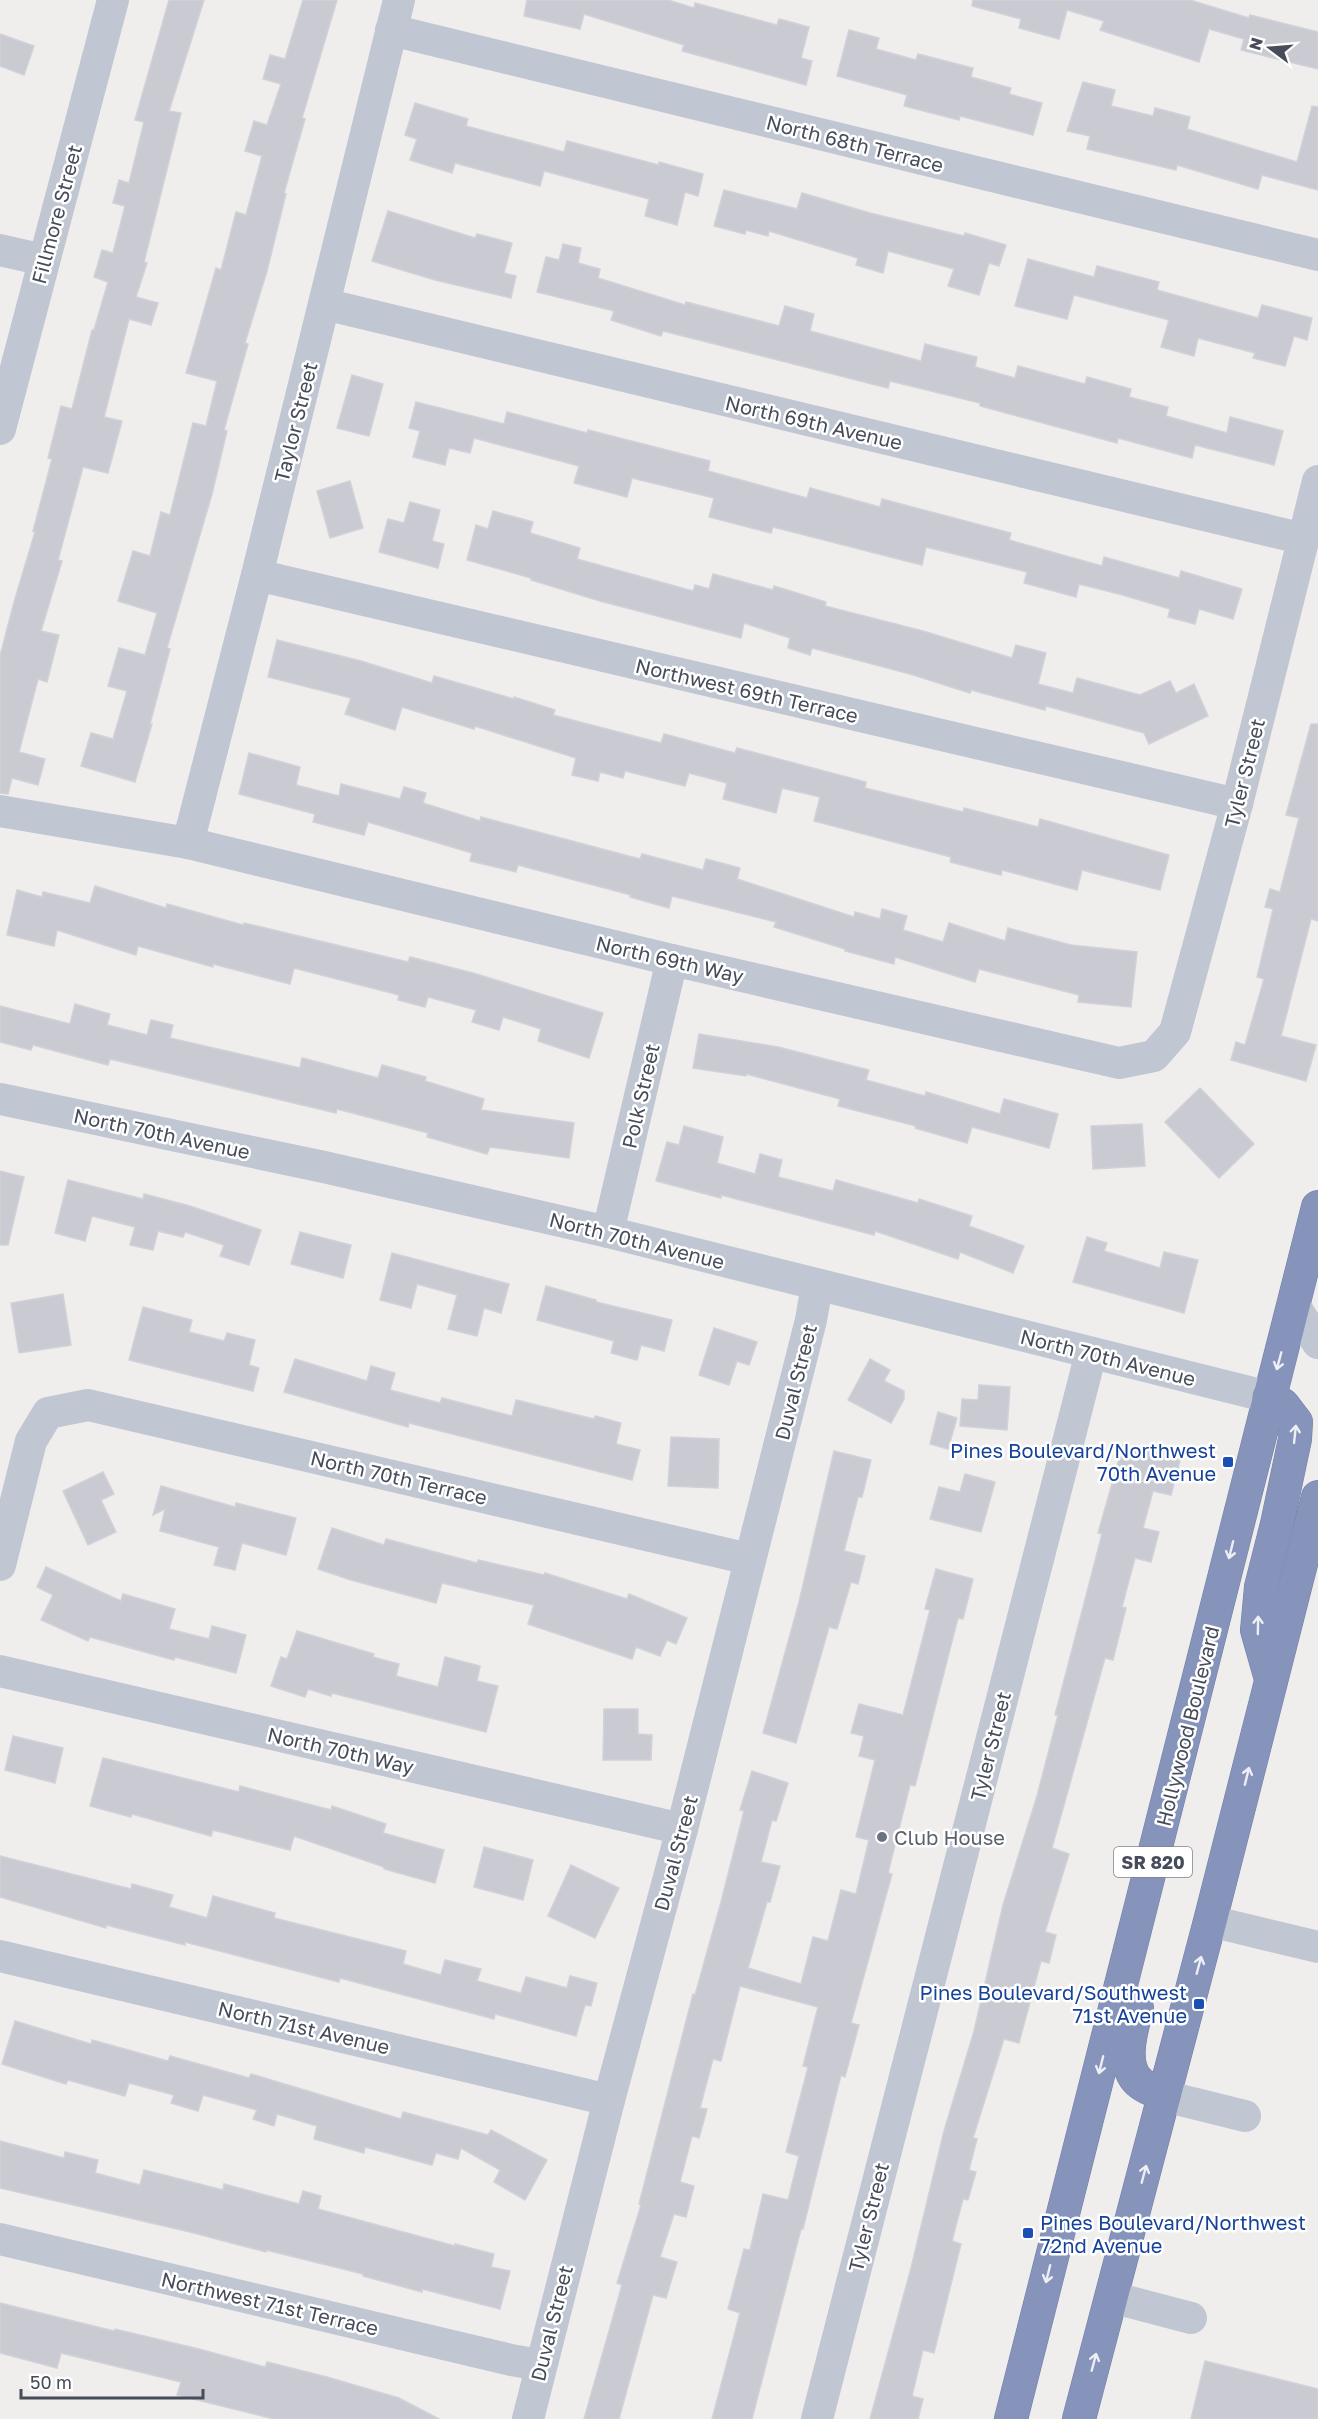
<svg xmlns="http://www.w3.org/2000/svg" width="1318" height="2419" font-family="'Golos Text',sans-serif">
<style>
.building{fill:#cacbd2;stroke:#d1d1d8;stroke-width:1.5}
.lines{fill:none;stroke-linecap:round;stroke-linejoin:round}
.highway-casing{stroke:#717fa6;stroke-width:34}
.minor{stroke:#c0c6d2;stroke-width:32}
.highway{stroke:#8694bb;stroke-width:33}
.oneway{stroke:#edeff5}
.transit-dot{fill:#1a4fb4;stroke:#fff;stroke-width:2}
.worship-dot{fill:#6b7280;stroke:#fff;stroke-width:2}
.labels{text-anchor:middle;dominant-baseline:central;stroke-width:5;stroke-linejoin:round;paint-order:stroke}
.shield{fill:#fff;stroke:#7e828b;stroke-width:1.5}
.shield-label{font-size:18px;font-weight:bold;fill:#464c59}
.street-label{font-size:20px;fill:#464c59;stroke:#fff}
.transit-label{font-size:20px;fill:#164399;stroke:#fff;text-anchor:end}
.worship-label{font-size:20px;fill:#5b616d;stroke:#fff;text-anchor:start}
</style>
<rect width="100%" height="100%" fill="#f0eded"/>
<g class="building">
<path d="M169,0H204L169,111L181,113L144,262L147,263L136,297L158,303L151,325L129,319L104,417L122,421L108,473L83,467L58,560L62,561L41,631L59,635L47,682L38,679L19,752L45,759L38,785L12,778L8,794L0,793V656L14,602L35,532L33,531L52,459L48,458L61,406L72,409L92,330H94L108,282L94,277L102,250L113,253L125,206L113,203L119,180L129,183L144,122L135,120Z"/>
<path d="M303,0H337L302,118L305,119L284,193L286,194L267,271L245,343L248,344L224,430L227,431L212,494L167,648L170,649L150,724H152L135,782L81,766L91,733L113,739L127,691L108,686L119,648L145,655L157,613L118,601L133,551L150,556L161,512L170,515L193,423L206,426L217,381L186,373L216,268L221,270L236,212L246,215L262,156L245,151L254,121L267,125L281,84L263,79L270,55L285,59Z"/>
<path d="M527,0H668L694,8L695,3L777,25L779,19L809,27L801,58L812,61L806,85L682,51L684,45L584,14L580,29L524,16Z"/>
<path d="M973,0H1190L1249,18L1250,15L1318,32V69L1241,50L1244,39L1209,29L1199,62L1100,30L1104,21L1067,10L1059,39L1019,28L1021,19L972,6Z"/>
<path d="M849,30L879,38L876,49L916,60L918,54L973,68L971,77L1011,88L1009,94L1042,103L1033,135L960,116L959,120L904,106L907,95L837,76Z"/>
<path d="M0,34L34,46L24,75L0,66Z"/>
<path d="M1083,82L1115,90L1111,106L1153,116L1155,108L1190,117L1187,129L1297,162L1312,106L1318,107V190L1262,175L1258,189L1177,165L1176,170L1087,149L1090,136L1067,131Z"/>
<path d="M415,103L468,119L466,126L564,152L567,141L659,165V162L703,174L698,196L685,192L677,225L645,216L649,199L544,171L540,186L455,163L452,173L410,160L417,139L405,135Z"/>
<path d="M724,190L797,209L802,193L870,213L964,236L965,233L1006,245L999,266L989,263L979,295L948,286L954,269L888,251L883,273L856,265L858,258L769,231L768,236L746,230L745,234L714,226Z"/>
<path d="M388,211L475,238L477,234L512,243L504,273L516,276L511,298L435,280L372,261Z"/>
<path d="M563,244L581,248L578,263L600,269L598,278L685,305L686,302L779,326L785,306L814,314L810,331L921,361L925,344L977,357L975,367L1015,378L1018,366L1085,384L1087,377L1131,389L1129,397L1168,407L1166,416L1227,433L1230,417L1283,431L1274,465L1195,445L1192,458L1118,438L1117,443L980,406V403L890,381L888,388L663,331L661,336L611,320L614,311L537,292L546,257L559,260Z"/>
<path d="M1028,259L1094,277L1097,266L1159,282L1157,290L1258,318L1262,305L1312,318L1307,340L1294,336L1285,366L1253,358L1255,353L1198,338L1194,356L1161,347L1169,320L1074,295L1067,319L1015,306Z"/>
<path d="M352,375L383,384L369,436L337,428Z"/>
<path d="M416,402L504,424L507,412L587,433L588,430L710,461L708,471L807,498L810,488L880,507L882,499L1011,533L1009,540L1102,566L1104,557L1179,578L1181,571L1242,589L1233,619L1199,609L1195,624L1168,617L1170,609L1119,594L1079,584L1076,597L1024,583L1027,572L926,547L922,565L773,527L771,533L709,517L714,498L632,478L627,497L574,483L579,466L474,438L470,453L449,448L445,465L413,457L420,431L409,428Z"/>
<path d="M350,481L363,528L330,538L317,491Z"/>
<path d="M410,502L440,510L432,541L444,544L438,568L379,552L388,519L404,523Z"/>
<path d="M493,511L533,522L530,533L580,548L577,559L693,591L695,585L709,589L713,574L773,590L774,586L826,602L825,606L923,631L1012,658L1016,645L1046,653L1038,684L1073,693L1077,678L1140,695L1170,681L1176,693L1194,684L1208,716L1149,744L1144,733L1046,706L1045,710L971,690L970,693L910,674L812,648L810,655L788,648L790,638L744,623L741,638L600,601L531,580V578L467,560L476,525L488,529Z"/>
<path d="M277,640L361,661L432,683L434,676L514,699V697L555,710L553,715L661,743L664,734L735,753L737,748L866,782L865,788L963,812L964,808L1038,827L1040,819L1169,855L1160,890L1082,870L1077,890L1002,870L1001,875L950,862L951,857L814,821L820,797L782,788L776,813L723,799L727,783L689,773L685,786L625,771L623,778L600,772L598,781L572,775L576,758L475,726L474,729L402,707L395,730L345,714L351,698L268,677Z"/>
<path d="M1311,724H1318V921L1311,919L1281,1036L1316,1045L1306,1081L1231,1060L1236,1042L1245,1045L1264,979L1257,977L1273,909L1265,907L1270,889L1280,892L1299,818L1286,815Z"/>
<path d="M249,753L300,767L296,785L339,796L341,784L400,799L404,787L426,793L423,803L480,821L481,817L640,859L642,854L703,870L706,859L740,868L737,879L854,917L855,912L880,919L882,909L907,916L903,930L943,942L949,923L1005,941L1008,928L1071,945L1137,952L1131,1007L1078,1002L1079,995L979,969L975,982L895,957L894,964L845,951V949L774,927L776,922L672,896L669,908L630,897L631,895L518,865L516,872L470,861L472,853L368,822L364,835L313,822L315,814L239,794Z"/>
<path d="M95,886L166,908L167,904L243,925L244,923L408,962L410,957L473,973L603,1013L589,1058L538,1041L541,1029L503,1017L499,1030L472,1022L476,1010L428,997L425,1007L398,1000L399,995L294,968L290,984L213,964V967L138,946L136,955L57,930L54,946L7,935L17,890L42,897L43,892L90,903Z"/>
<path d="M75,1004L110,1014L107,1025L147,1035L151,1020L173,1025L170,1038L300,1068L302,1058L378,1078L382,1065L426,1077L425,1081L484,1099L481,1110L574,1123L569,1158L490,1147L487,1154L427,1137L428,1133L337,1109L336,1113L110,1059L108,1065L33,1045L31,1050L0,1042V1006L70,1024Z"/>
<path d="M699,1034L778,1047L849,1065L869,1070L866,1080L925,1096L926,1092L1000,1114L1004,1099L1058,1114L1049,1148L972,1127L967,1143L915,1128L916,1126L838,1106L840,1099L746,1074V1076L693,1068Z"/>
<path d="M1200,1088L1254,1144L1219,1178L1165,1122Z"/>
<path d="M1142,1124L1145,1166L1093,1169L1091,1126Z"/>
<path d="M684,1126L723,1137L717,1163L755,1174L760,1154L782,1160L778,1177L833,1191L836,1180L918,1203L919,1199L972,1216L969,1226L1024,1246L1013,1273L960,1252L958,1259L875,1231L874,1235L721,1195V1198L656,1181L667,1142L679,1145Z"/>
<path d="M0,1171L24,1177L8,1245H0Z"/>
<path d="M68,1180L143,1199L144,1194L190,1206L261,1230L249,1265L220,1256L224,1245L185,1232L183,1237L158,1231L153,1250L130,1245L135,1227L92,1216L85,1241L55,1233Z"/>
<path d="M300,1232L351,1245L343,1278L291,1264Z"/>
<path d="M1087,1237L1107,1243L1104,1251L1160,1268L1164,1252L1198,1260L1184,1313L1073,1282Z"/>
<path d="M392,1253L509,1284L501,1313L484,1308L477,1336L448,1329L457,1295L417,1284L411,1308L380,1300Z"/>
<path d="M546,1286L596,1300V1302L672,1320L664,1351L641,1345L637,1360L611,1353L614,1341L537,1320Z"/>
<path d="M63,1294L71,1345L19,1353L11,1303Z"/>
<path d="M143,1307L192,1320L189,1332L224,1341L227,1333L255,1340L249,1365L259,1368L253,1391L129,1360Z"/>
<path d="M714,1328L757,1342L749,1365L737,1361L729,1385L699,1375Z"/>
<path d="M295,1359L367,1381L371,1366L395,1373L390,1390L440,1403L442,1398L512,1416L516,1400L594,1419L595,1416L621,1423L616,1444L640,1450L632,1480L409,1423L408,1427L284,1392Z"/>
<path d="M870,1359L890,1370L884,1381L904,1391V1399L891,1423L848,1400Z"/>
<path d="M979,1385L1010,1387L1007,1430L960,1426L962,1399L978,1400Z"/>
<path d="M938,1412L957,1418L948,1449L930,1444Z"/>
<path d="M671,1437L719,1439L718,1488L668,1486Z"/>
<path d="M1123,1445L1154,1453L1156,1446L1182,1453L1171,1495L1153,1491L1143,1528L1159,1532L1151,1562L1135,1558L1122,1607L1126,1608L1113,1660L1105,1658L1052,1848L1069,1854L1045,1932L1056,1935L1049,1963L1041,1961L1019,2043L1004,2039L973,2138L977,2139L969,2170L976,2172L968,2200L963,2199L952,2241L961,2244L934,2353L923,2350L912,2396L923,2399L918,2419H870L911,2268L944,2131L974,2031L1003,1905L1037,1796L1058,1715H1055L1102,1534L1098,1533Z"/>
<path d="M834,1451L871,1460L862,1497H858L844,1551L865,1556L858,1584L851,1582L837,1629L829,1627L796,1743L763,1733L799,1602Z"/>
<path d="M103,1472L114,1494L101,1500L116,1532L88,1545L63,1491Z"/>
<path d="M965,1474L995,1482L981,1532L930,1519L939,1487L960,1492Z"/>
<path d="M161,1486L235,1507L236,1503L296,1518L286,1555L242,1543L235,1570L214,1565L219,1547L160,1531L165,1509L153,1515Z"/>
<path d="M332,1528L384,1545L386,1539L477,1563L478,1560L544,1575L545,1573L627,1599L629,1594L687,1618L676,1644L667,1640L660,1656L636,1647L632,1659L528,1624L534,1605L442,1583L436,1603L351,1580L318,1569Z"/>
<path d="M46,1567L121,1601L123,1594L175,1609L169,1629L209,1639L212,1626L246,1635L236,1673L175,1657L174,1660L90,1637L88,1641L41,1620L53,1595L37,1587Z"/>
<path d="M936,1569L973,1579L963,1619L958,1618L915,1786L910,1785L888,1873L892,1874L851,2023L859,2025L845,2077L841,2075L803,2229H801L752,2419H712L740,2313L728,2309L744,2249L750,2250L763,2194L788,2200L799,2156L786,2152L808,2067L803,2066L818,2007L740,1986L721,2061L713,2059L700,2108L707,2109L699,2138L692,2136L680,2182L694,2186L686,2217L674,2214L660,2257L677,2262L666,2298L653,2295L619,2419H584L622,2285L617,2283L641,2205L639,2204L693,1994L695,1995L721,1902L744,1811L740,1810L752,1771L788,1783L776,1821L772,1820L761,1862L780,1866L770,1902H767L748,1968L801,1984L813,1937L828,1941L841,1890L856,1894L869,1840L856,1837L875,1760L859,1756L864,1736L851,1733L859,1704L903,1715L930,1610L925,1609Z"/>
<path d="M297,1631L374,1654L373,1657L399,1664L396,1676L438,1687L445,1657L480,1666L477,1681L498,1686L486,1732L332,1693L331,1696L308,1689L305,1697L271,1686L281,1657L287,1659Z"/>
<path d="M604,1709H638V1734L652,1735L651,1760H603Z"/>
<path d="M13,1736L63,1748L55,1783L5,1770Z"/>
<path d="M103,1758L239,1792L240,1786L331,1810L332,1806L386,1824L383,1833L444,1850L435,1883L384,1869V1867L294,1836L290,1850L213,1830L211,1836L132,1814L131,1817L90,1806Z"/>
<path d="M484,1847L533,1860L523,1900L474,1887Z"/>
<path d="M0,1856L131,1889L132,1884L173,1895L169,1907L207,1918L213,1896L275,1913L274,1918L406,1951L403,1964L441,1975L445,1960L481,1969L477,1981L521,1993L526,1977L567,1988L570,1976L597,1983L591,2006L585,2005L576,2036L495,2014L494,2019L340,1978L339,1982L185,1942V1945L106,1925V1928L0,1897Z"/>
<path d="M571,1865L619,1888L595,1938L548,1916Z"/>
<path d="M15,2021L91,2044L92,2040L168,2061L170,2056L249,2078L251,2074L401,2119L403,2112L488,2135L491,2130L547,2160L525,2200L494,2182L500,2170L461,2148L458,2159L436,2153L432,2165L365,2147L364,2153L314,2139L317,2126L277,2114L274,2126L253,2119L257,2110L203,2095L198,2111L171,2103L174,2095L129,2083L125,2096L68,2080L66,2084L2,2064Z"/>
<path d="M0,2141L64,2158L65,2152L98,2160L95,2173L140,2185L144,2170L223,2190L224,2184L299,2204L303,2191L321,2196L318,2209L455,2246V2244L494,2254L491,2267L510,2271L500,2309L422,2289V2292L363,2276V2274L266,2250V2252L190,2232L0,2188Z"/>
<path d="M0,2303L114,2331L115,2329L199,2349L265,2367L267,2362L327,2377L399,2398L439,2419H274L177,2395L181,2382L61,2353L57,2368L0,2353Z"/>
<path d="M1205,2361L1318,2389V2419H1191Z"/>
</g>
<g class="lines">
<defs>
<g id="highway">
<path d="M1269,1397L1283,1405L1296,1422L1295,1439L1277,1524L1261,1587L1257,1630L1271,1679"/>
<path d="M1137,2008C1132,2028 1120,2065 1139,2082C1145,2088 1157,2091 1164,2096"/>
<path d="M1011,2419L1318,1207"/>
<path d="M1079,2419L1210,1921L1318,1497"/>
</g>
</defs>
<use href="#highway" class="highway-casing"/>
<g class="minor">
<path d="M391,30L1318,255"/>
<path d="M0,250L44,260"/>
<path d="M324,304L1304,539"/>
<path d="M0,429L113,0"/>
<path d="M257,575L1237,804"/>
<path d="M0,811L188,843L672,960L1119,1063L1154,1056L1175,1032L1237,804L1318,481"/>
<path d="M188,843L257,575L399,0"/>
<path d="M0,1099L324,1167L608,1232L1269,1397"/>
<path d="M608,1232L672,960"/>
<path d="M1293,1304L1318,1343"/>
<path d="M0,1565L31,1441L48,1413L88,1405L749,1559"/>
<path d="M0,1671L682,1829"/>
<path d="M1210,1921L1318,1947"/>
<path d="M0,1956L609,2100"/>
<path d="M1164,2096L1245,2116"/>
<path d="M0,2239L511,2360L540,2365"/>
<path d="M1111,2297L1191,2318"/>
<path d="M528,2419L609,2100L682,1829L811,1320L817,1285"/>
<path d="M817,2419L1091,1353"/>
</g>
<use href="#highway" class="highway"/>
</g>
<defs><path id="oneway-shaft" d="M-6 0H5M1.5-3L5.5 0L1.5 3" fill="none" stroke-width="1.6" stroke-linecap="round" stroke-linejoin="round" transform="scale(1.5)"/></defs>
<g class="oneway">
<use href="#oneway-shaft" transform="translate(1279 1361) rotate(105)"/>
<use href="#oneway-shaft" transform="translate(1295 1434) rotate(-84)"/>
<use href="#oneway-shaft" transform="translate(1231 1550) rotate(104)"/>
<use href="#oneway-shaft" transform="translate(1258 1625) rotate(-89)"/>
<use href="#oneway-shaft" transform="translate(1247 1776) rotate(-76)"/>
<use href="#oneway-shaft" transform="translate(1199 1965) rotate(-75)"/>
<use href="#oneway-shaft" transform="translate(1101 2065) rotate(104)"/>
<use href="#oneway-shaft" transform="translate(1144 2174) rotate(-75)"/>
<use href="#oneway-shaft" transform="translate(1048 2274) rotate(104)"/>
<use href="#oneway-shaft" transform="translate(1094 2362) rotate(-75)"/>
</g>
<g class="transit-dot">
<rect x="1222" y="1456" width="12" height="12" rx="3"/>
<rect x="1193" y="1998" width="12" height="12" rx="3"/>
<rect x="1022" y="2227" width="12" height="12" rx="3"/>
</g>
<circle class="worship-dot" cx="882" cy="1837" r="6"/>
<g class="labels">
<rect class="shield" x="1114" y="1847" width="78" height="30" rx="4.5"/>
<g class="shield-label">
<text x="1153" y="1862">SR 820</text>
</g>
<g class="street-label">
<text transform="translate(855 143) rotate(14)">North 68th Terrace</text>
<text transform="translate(56 214) rotate(-75)">Fillmore Street</text>
<text transform="translate(295 422) rotate(-76)">Taylor Street</text>
<text transform="translate(814 422) rotate(13)">North 69th Avenue</text>
<text transform="translate(747 690) rotate(13)">Northwest 69th Terrace</text>
<text transform="translate(1244 773) rotate(-76)">Tyler Street</text>
<text transform="translate(670 959) rotate(13)">North 69th Way</text>
<text transform="translate(640 1096) rotate(-77)">Polk Street</text>
<text transform="translate(162 1133) rotate(12)">North 70th Avenue</text>
<text transform="translate(637 1240) rotate(14)">North 70th Avenue</text>
<text transform="translate(1108 1357) rotate(14)">North 70th Avenue</text>
<text transform="translate(795 1382) rotate(-76)">Duval Street</text>
<text transform="translate(399 1477) rotate(13)">North 70th Terrace</text>
<text transform="translate(1187 1726) rotate(-76)">Hollywood Boulevard</text>
<text transform="translate(990 1746) rotate(-76)">Tyler Street</text>
<text transform="translate(341 1750) rotate(13)">North 70th Way</text>
<text transform="translate(675 1853) rotate(-75)">Duval Street</text>
<text transform="translate(304 2027) rotate(13)">North 71st Avenue</text>
<text transform="translate(868 2217) rotate(-76)">Tyler Street</text>
<text transform="translate(270 2303) rotate(13)">Northwest 71st Terrace</text>
<text transform="translate(551 2323) rotate(-76)">Duval Street</text>
</g>
<g class="transit-label">
<text x="1216" y="1450">Pines Boulevard/Northwest<tspan x="1216" dy="23">70th Avenue</tspan></text>
<text x="1187" y="1992">Pines Boulevard/Southwest<tspan x="1187" dy="23">71st Avenue</tspan></text>
<text x="1040" y="2222" text-anchor="start">Pines Boulevard/Northwest<tspan x="1040" dy="23">72nd Avenue</tspan></text>
</g>
<g class="worship-label">
<text x="894" y="1837">Club House</text>
</g>
</g>
<g transform="translate(1270 48) rotate(286)" stroke="#ffffff" stroke-width="4.5" paint-order="stroke">
<path d="M0-4.5L10 22L0 15L-10 22Z" fill="#464c59"/>
<text y="-9" font-size="16" font-weight="bold" text-anchor="middle" fill="#464c59">N</text>
</g>
<path d="M21 2389v9h182v-9" fill="none" stroke="#464c59" stroke-width="3"/>
<text x="30" y="2389" font-size="18" fill="#464c59" stroke="#ffffff" stroke-width="4.5" paint-order="stroke">50 m</text>
</svg>
